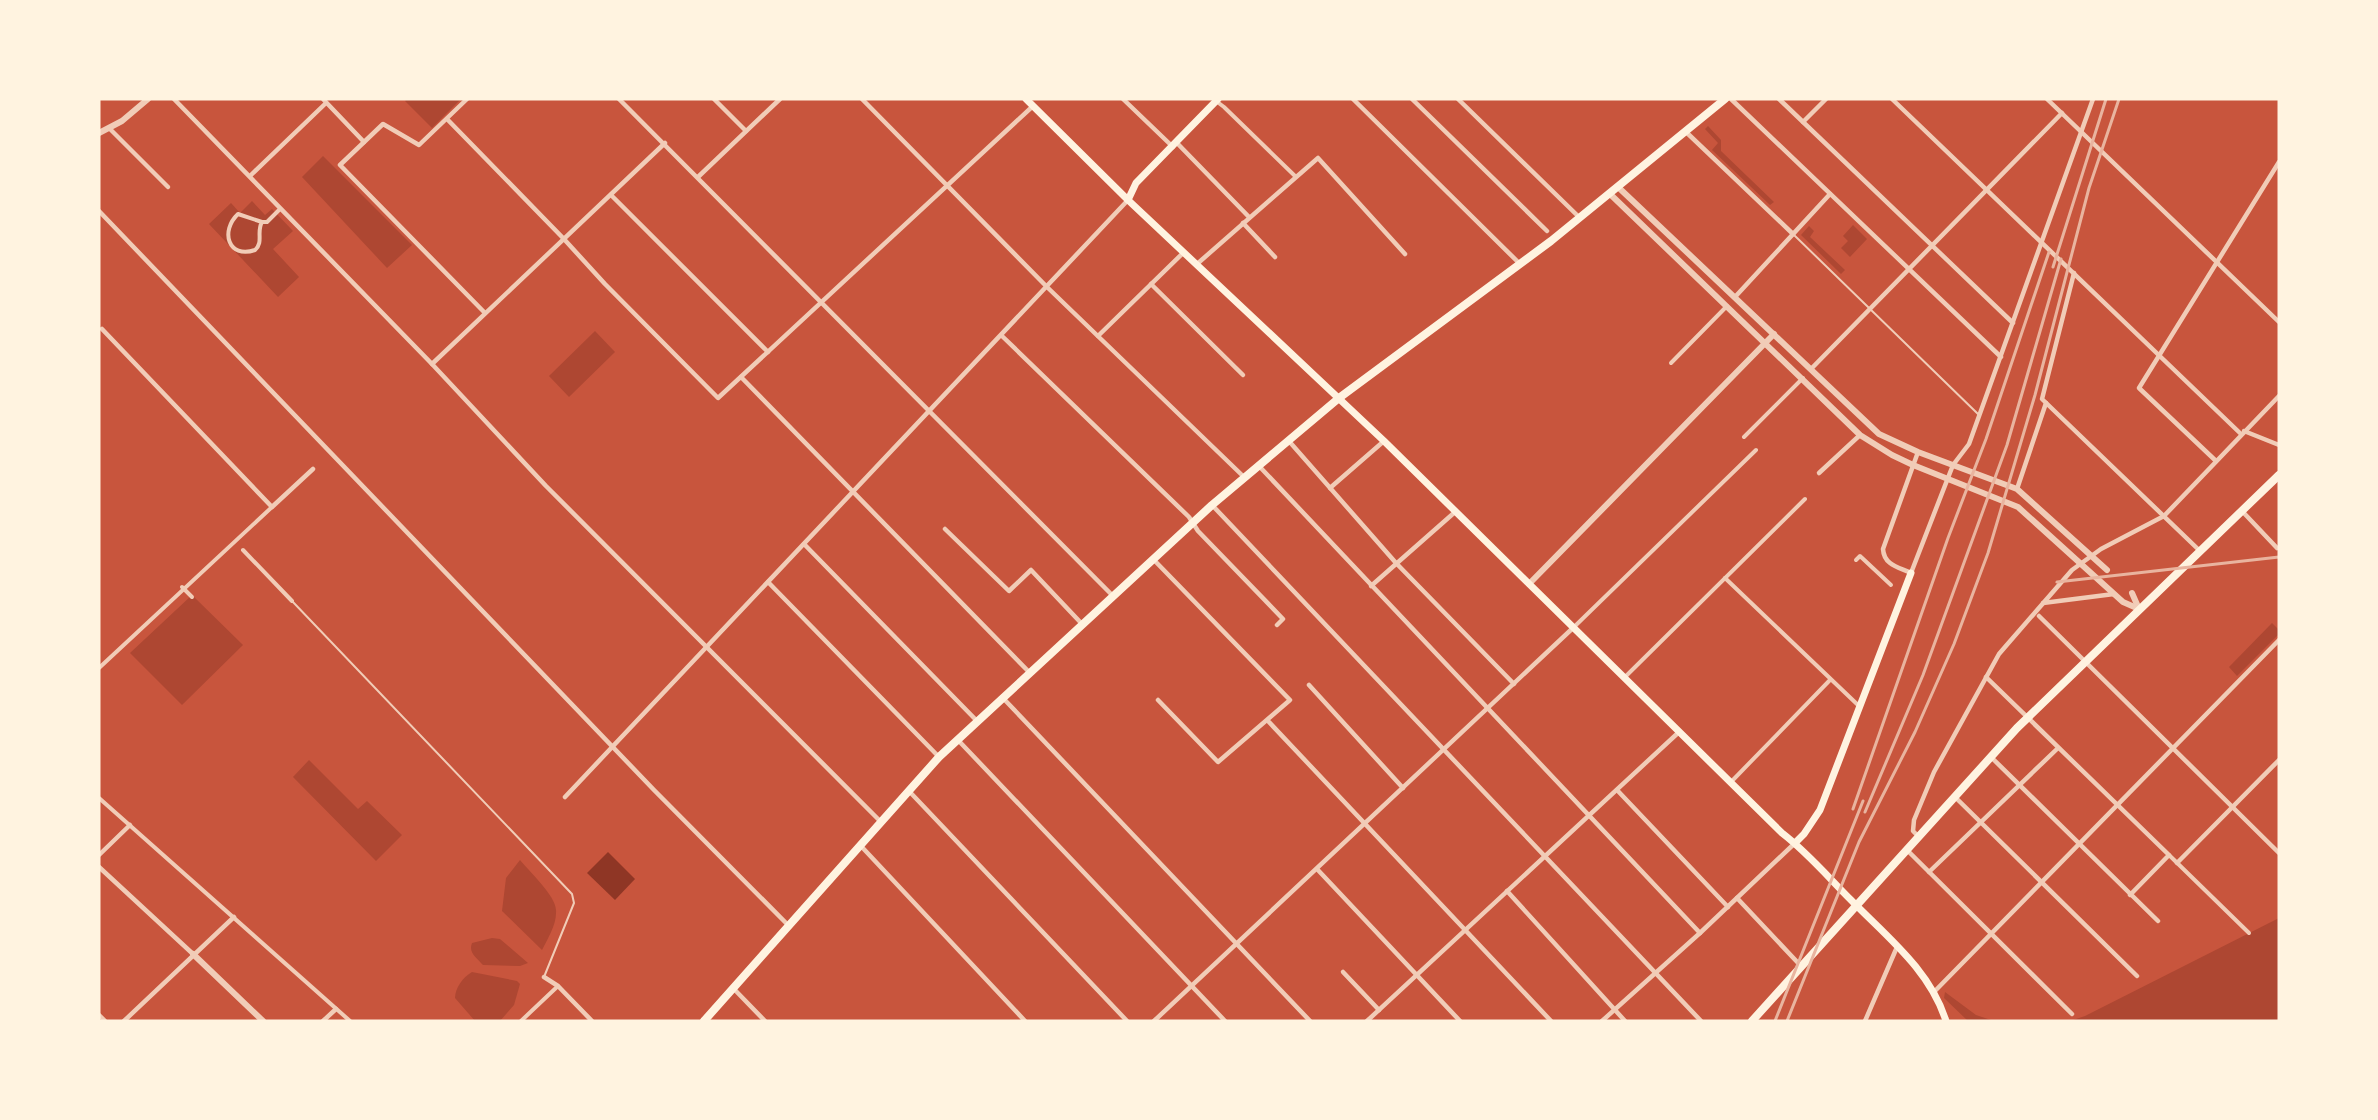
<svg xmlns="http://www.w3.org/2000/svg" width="2378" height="1120" font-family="'Fira Sans Condensed',sans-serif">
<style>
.green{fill:#ae4732}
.water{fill:#8f3625}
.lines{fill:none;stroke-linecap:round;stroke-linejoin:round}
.service{stroke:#f1ccb7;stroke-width:2}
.pedestrian{stroke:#f1ccb7;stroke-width:4}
.minor{stroke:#f1ccb7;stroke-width:4.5}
.tertiary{stroke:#f1ccb7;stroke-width:6}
.secondary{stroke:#fff3e0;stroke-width:7}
.primary{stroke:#fff3e0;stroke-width:8}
.rail{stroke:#e9b49f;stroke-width:3}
</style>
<rect width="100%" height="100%" fill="#c8553d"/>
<g class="green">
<path d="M407,99H461L432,128L405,101Z"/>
<path d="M1708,126L1721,140V151L1774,202L1770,205L1712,150L1718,143L1705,129Z"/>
<path d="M323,156L412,245L387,268L302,177Z"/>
<path d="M252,201L265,215L272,209L293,231L273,249L299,277L278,297L209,224L231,203L240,213Z"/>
<path d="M1853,225L1867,239L1850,257L1841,248L1848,241L1843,236Z"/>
<path d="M1809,226L1814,231L1810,237L1845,270L1841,274L1801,235Z"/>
<path d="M595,331L615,352L569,397L549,376Z"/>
<path d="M192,595L243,645L182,705L130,653Z"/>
<path d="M2272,623L2279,630V634L2237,676L2229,667Z"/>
<path d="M309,760L358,809L367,801L402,835L376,861L293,777Z"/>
<path d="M520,860C529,871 556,896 556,910C557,924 548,938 542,950L502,911L506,878Z"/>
<path d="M2279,918V1021H2070L2085,1016Z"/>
<path d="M492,938L500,939L528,963L520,966L483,965C477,958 468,953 472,943Z"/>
<path d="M472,972L517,981L520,984L514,1005L500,1021H475L455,998C455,988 463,977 472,972Z"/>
<path d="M1945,992L1976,1015L1994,1021H1968L1944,998Z"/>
</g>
<path class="water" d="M608,852L635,879L615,900L587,873Z"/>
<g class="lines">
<g class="service">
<path d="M1793,234L1978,414"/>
<path d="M292,601L572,894L574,903L544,977"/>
</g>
<g class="pedestrian">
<path d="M1216,101L1224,107L1295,176"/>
<path d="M262,222L238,214C220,231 228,259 255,250C264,242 256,232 262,222H267L280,209"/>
<path d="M1671,363L1727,306"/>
<path d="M1744,437L1803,378"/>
<path d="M243,550L292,601"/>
<path d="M1856,560L1860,556L1891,585"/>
<path d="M1725,578L1859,706"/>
<path d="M182,587L192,597"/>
<path d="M1574,627L1756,450"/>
<path d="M99,668L272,507"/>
<path d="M1625,677L1805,499"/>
<path d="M1731,782L1830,680"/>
<path d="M99,798L350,1021"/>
<path d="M2169,855L2249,933"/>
<path d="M521,1021L558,986"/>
</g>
<g class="minor">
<path d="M174,99L432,364L546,486L880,821"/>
<path d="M323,99L364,142"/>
<path d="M467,99L419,145L383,124L340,165L484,312"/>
<path d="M619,99L1113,596"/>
<path d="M714,99L746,131"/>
<path d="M862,99L1047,287L1244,477"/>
<path d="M1123,99L1173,147"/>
<path d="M1353,99L1520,264"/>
<path d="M1412,99L1547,231"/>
<path d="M1458,99L1580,218"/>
<path d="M1731,99L2001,357"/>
<path d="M1779,99L2013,323"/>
<path d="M1892,99L2241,434"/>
<path d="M2047,99L2279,322"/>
<path d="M447,119L563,238L605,284L718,398L1033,106"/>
<path d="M1803,122L1826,99"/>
<path d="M109,128L168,187"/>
<path d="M1685,131L1793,234"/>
<path d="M1177,143L1249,217"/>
<path d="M250,176L326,103"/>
<path d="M698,177L780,99"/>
<path d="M611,195L768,352"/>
<path d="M99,211L654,790L788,925"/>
<path d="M1243,223L1275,257"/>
<path d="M1197,264L1318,158L1405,254"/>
<path d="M2074,273L2042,399L2200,551"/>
<path d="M1151,284L1243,375"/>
<path d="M1735,297L1830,194"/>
<path d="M102,329L272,507L313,469"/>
<path d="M1002,336L1189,517L1198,531L1283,619L1277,625"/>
<path d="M1098,336L1184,252"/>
<path d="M432,364L665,143"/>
<path d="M1811,369L2062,113"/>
<path d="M741,377L1029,672"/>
<path d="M2244,431L2279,445"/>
<path d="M1288,440L1396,563L1514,684"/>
<path d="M1918,452L1883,549C1884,565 1898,567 1911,573L1953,465L1969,444L2093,99"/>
<path d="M2216,461L2139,388L2279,162"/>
<path d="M1259,466L1700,933"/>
<path d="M1819,473L1860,435"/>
<path d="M1330,488L1384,441"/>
<path d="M2017,489L2046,403"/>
<path d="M1212,505L1701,1021"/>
<path d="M2242,511L2277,548"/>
<path d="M945,529L1009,591L1031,570L1082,624"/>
<path d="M804,544L977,721"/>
<path d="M1154,560L1290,700L1218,762L1158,700"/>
<path d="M768,582L939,757"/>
<path d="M1371,586L1455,512"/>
<path d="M2043,603L2114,594"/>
<path d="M2039,616L2279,853"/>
<path d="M1986,677L2169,855L2130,895"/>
<path d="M1309,685L1403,788"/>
<path d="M1002,697L1310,1021"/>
<path d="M1268,721L1551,1021"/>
<path d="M957,739L1225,1021"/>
<path d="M1991,757L2158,921"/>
<path d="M908,790L1127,1021"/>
<path d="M1617,790L1728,907"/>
<path d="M565,797L1128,200"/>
<path d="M1955,797L2137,976"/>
<path d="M1919,837L1913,831L1914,820L1934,772L1999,654L2005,647L2072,570L2101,549L2164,516L2279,396"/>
<path d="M860,845L1025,1021"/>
<path d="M1907,850L2072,1014"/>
<path d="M99,855L130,825"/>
<path d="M2177,863L2279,760"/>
<path d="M99,867L193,954"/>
<path d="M1317,869L1460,1021"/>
<path d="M1929,872L2058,748"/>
<path d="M1507,891L1625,1021"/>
<path d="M1737,898L1800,965"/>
<path d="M1343,972L1379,1010"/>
<path d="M544,977L558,986L592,1021"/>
<path d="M733,988L765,1021"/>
<path d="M1934,992L2279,640"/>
<path d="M99,1015L105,1021"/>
<path d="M124,1021L234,917"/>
<path d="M323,1021L336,1009"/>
<path d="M1154,1021L1574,627"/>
<path d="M1367,1021L1679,732"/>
<path d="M1602,1021L1700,933L1795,843"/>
<path d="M1865,1021L1897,947"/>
</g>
<g class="tertiary">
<path d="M99,133L122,121L148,99"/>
<path d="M1618,187L1879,434L1918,452L2017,489L2107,570"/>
<path d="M1610,194L1860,435L1892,455L1913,465L2018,507L2123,602L2139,609"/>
<path d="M1529,584L1774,334"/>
<path d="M2132,593L2139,609"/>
<path d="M193,954L263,1021"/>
</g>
<g class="secondary">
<path d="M1026,99L1128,200L1384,441L1782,833C1808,853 1828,877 1851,900C1887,937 1930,970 1946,1021"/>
<path d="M1128,200L1136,183L1218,99"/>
<path d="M1795,843L1804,834L1820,810L1911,573"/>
</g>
<g class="primary">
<path d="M704,1021L939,757L1212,505L1339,398L1551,241L1725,99"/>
<path d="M1752,1021L2017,728L2279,475"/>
</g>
<g class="rail">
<path d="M2053,267L2106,99"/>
<path d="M2057,582L2279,557"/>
<path d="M1853,809L1948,538L1986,439L2049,252"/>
<path d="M1865,812L1923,675L2007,445L2061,259"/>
<path d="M1775,1021L1863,801"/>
<path d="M1787,1021L1859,842L1915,732L1954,644L1988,553L2035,395L2089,188L2119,99"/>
</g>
</g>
<rect width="2378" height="1120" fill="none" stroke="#fff3e0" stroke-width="201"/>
</svg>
